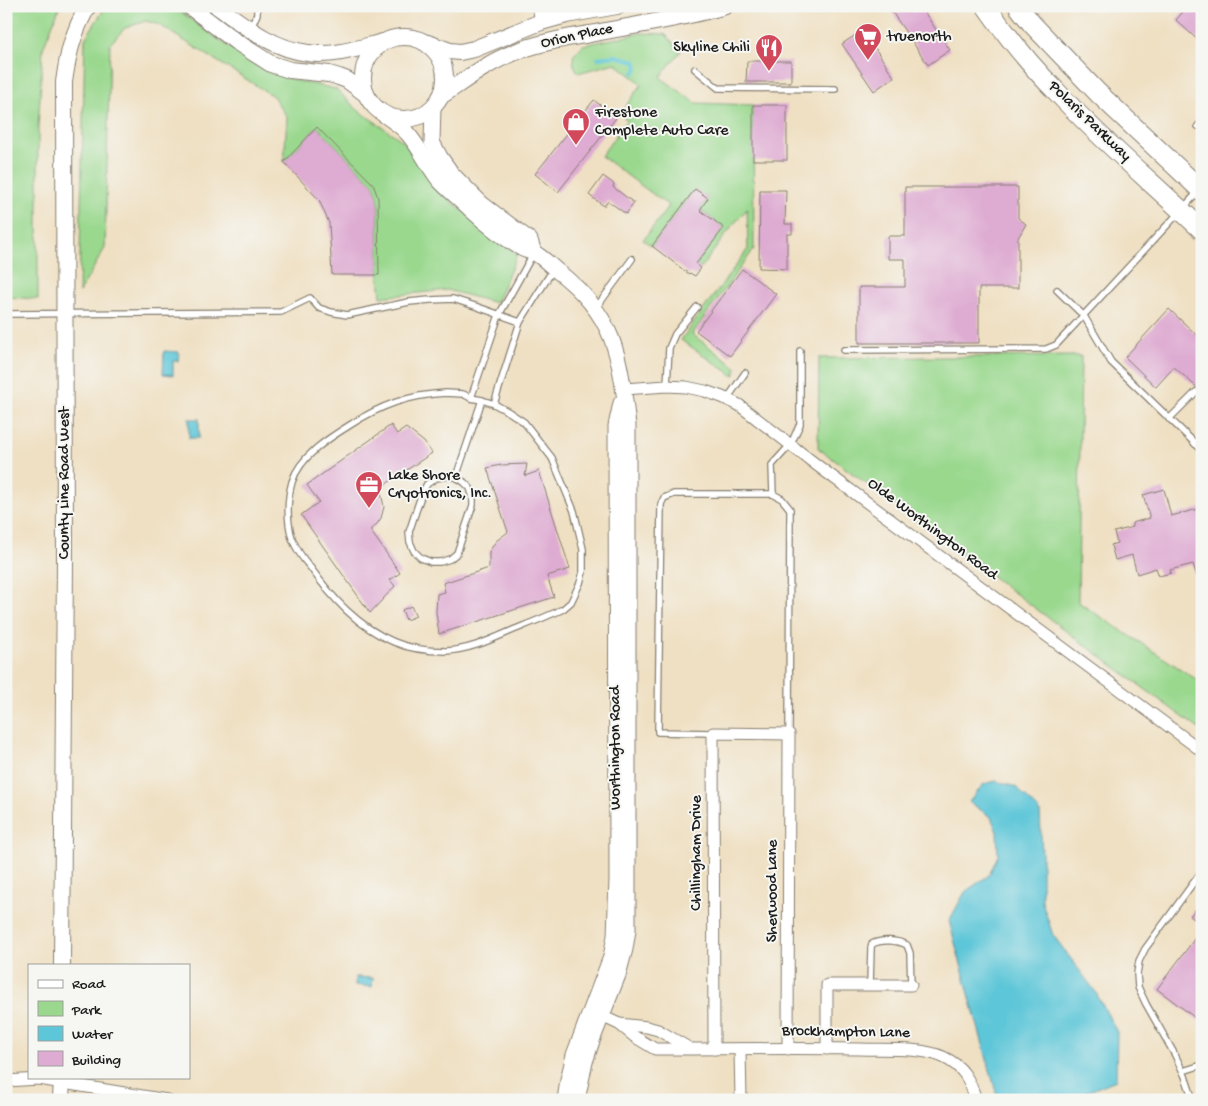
<svg xmlns="http://www.w3.org/2000/svg" width="1208" height="1106" font-family="'Gochi Hand',sans-serif">
<style>
.green{fill:#9ad88e;stroke:#5b7a55}
.water{fill:#5dc6d8;stroke:#3c717a}
.lines{fill:none;stroke-linecap:round;stroke-linejoin:round}
.stream{stroke:#5dc6d8;stroke-width:4}
.building{fill:#deabd2}
.service-casing{stroke:#867e70;stroke-width:8}
.minor-casing{stroke:#867e70;stroke-width:13}
.tertiary-casing{stroke:#867e70;stroke-width:17}
.secondary-casing{stroke:#867e70;stroke-width:18}
.primary-casing{stroke:#867e70;stroke-width:21}
.service{stroke:#fff;stroke-width:5.5}
.minor{stroke:#fff;stroke-width:11}
.tertiary{stroke:#fff;stroke-width:15}
.secondary{stroke:#fff;stroke-width:16}
.primary{stroke:#fff;stroke-width:19}
.labels{text-anchor:middle;dominant-baseline:central;stroke-width:4;stroke-linejoin:round;paint-order:stroke}
.street-label{font-size:16px;fill:#1c1c1c;stroke:#f6f6f2}
.poi-label{font-size:16px;fill:#1c1c1c;stroke:#f6f6f2;text-anchor:start}
</style>
<rect width="100%" height="100%" fill="#f6f6f2"/>
<filter id="ink" filterUnits="userSpaceOnUse"><feTurbulence type="fractalNoise" baseFrequency=".02" numOctaves="2"/><feDisplacementMap in="SourceGraphic" scale="10" xChannelSelector="R" yChannelSelector="G"/><feConvolveMatrix kernelMatrix="1 2 1 2 8 2 1 2 1" color-interpolation-filters="sRGB"/></filter>
<filter id="wash" filterUnits="userSpaceOnUse"><feTurbulence type="fractalNoise" baseFrequency=".0096" numOctaves="4" result="noise"/><feDisplacementMap in="SourceGraphic" scale="20" xChannelSelector="R" yChannelSelector="G"/><feGaussianBlur stdDeviation="1.12" result="paint"/><feColorMatrix in="noise" values="0 0 0 0 0 0 0 0 0 0 0 0 0 0 0 0 0 1.4 0 .05"/><feComposite in="paint" operator="in"/></filter>
<g filter="url(#wash)">
<rect width="100%" height="100%" fill="#efe0c3"/>
<g class="green">
<path d="M6,6H60L43,48L38,128V299L6,297V279L10,249L9,112H6Z"/>
<path d="M106,6H173L219,40L267,72L302,82L336,89L359,111L403,141L451,201L500,239L517,255L496,303L447,290L381,297L379,275L378,198L373,184L317,127L284,162L287,117L273,96L159,25L146,21L125,28L110,44L105,248L79,293L85,39Z"/>
<path d="M642,33L665,34L681,51L660,77L696,103L753,105L754,249L692,334L737,368L734,376L681,340L748,249L747,209L732,226L701,268L696,264L724,228L700,210L708,198L695,189L652,246L643,240L669,206L601,156L627,120L620,114L642,84L615,63L578,73L574,65L573,56L583,45Z"/>
<path d="M1081,356L1078,602L1202,683V725L1199,729L818,448L819,358Z"/>
</g>
<g class="water">
<path d="M164,351L179,352L178,361H173V375L163,374Z"/>
<rect x="189" y="419" width="10" height="19"/>
<path d="M996,781L1016,787L1040,811L1042,856V902L1053,935L1095,991L1117,1032L1116,1080L1067,1100H1003L997,1096L949,921L965,892L989,875L998,855L997,832L991,817L969,802L984,784Z"/>
<path d="M356,977L373,978L372,987L355,985Z"/>
</g>
<g class="lines">
<path class="stream" d="M598,58L616,56L635,61L637,68L634,73"/>
</g>
<g id="blocks">
<g class="building">
<path d="M888,6H920L950,50L928,65Z"/>
<path d="M1188,6H1202V44L1176,20Z"/>
<path d="M863,30L894,77L874,91L842,44Z"/>
<path d="M747,61H791V82H746Z"/>
<path d="M594,100L616,118L558,192L535,174Z"/>
<rect x="753" y="105" width="34" height="55"/>
<path d="M317,127L373,184L378,198L379,275H332L329,223L319,200L284,162Z"/>
<path d="M603,176L614,184L613,187L634,203L626,214L608,201L604,206L589,195Z"/>
<path d="M905,187H1018V218L1026,224L1018,238V288H979V343H859V287H905V259H888V236H905Z"/>
<path d="M695,189L708,198L700,210L724,228L696,264L701,268L695,276L690,273L689,274L652,246Z"/>
<path d="M760,190H786L785,224H792V234H787V269L759,268Z"/>
<path d="M742,269L776,294L730,356L696,331Z"/>
<path d="M1169,309L1202,340V392L1174,367L1156,387L1125,357Z"/>
<path d="M391,425L397,434L406,428L424,442L432,453L380,488L384,507L381,518L377,524L370,530L400,573L390,580L395,586L370,613L301,515L319,502L307,485Z"/>
<path d="M527,464L525,476L539,471L570,569L547,576L554,597L439,634L436,612L437,594L445,592L443,583L489,568V552L496,541L508,532L487,468L501,465Z"/>
<path d="M1164,489L1171,516L1202,508V583L1199,584L1193,564L1170,570L1171,573L1159,576L1156,568L1137,574L1132,555L1115,560L1111,545L1117,543L1114,532L1133,527L1132,523L1150,518L1143,495Z"/>
<path d="M411,606L416,616L406,620L402,610Z"/>
<path d="M1202,901V925L1190,916Z"/>
<path d="M1202,929V1023L1157,989Z"/>
</g>
</g>
</g>
<g filter="url(#ink)">
<use href="#blocks" fill-opacity="0" stroke="#867e70" stroke-width="1"/>
<g class="lines">
<defs>
<g id="service">
<path d="M251,28L257,14V6"/>
<path d="M695,69L718,88L835,89"/>
<path d="M1198,126L1202,122"/>
<path d="M1057,290L1084,316L1111,362L1202,450"/>
<path d="M596,308L632,259"/>
<path d="M6,314L281,312L310,298L319,308L331,312L347,315L409,302L430,300L453,299L475,306L520,322"/>
<path d="M844,350L1046,349L1056,345L1199,191"/>
<path d="M667,386L669,348L675,334L697,307"/>
<path d="M446,393L463,394L471,398L482,400L494,404L509,412L524,422L552,458L574,511L583,549V572L580,583L571,602L563,609C546,617 528,624 511,631C490,640 469,650 446,651C429,651 410,649 394,642C358,627 332,598 310,567C303,559 296,549 292,538C287,521 287,500 292,482C300,456 329,438 350,425C381,405 409,395 446,393Z"/>
<path d="M471,398L499,315L533,254"/>
<path d="M727,399L745,373"/>
<path d="M494,404L520,322L554,268"/>
<path d="M1169,419L1196,392"/>
<path d="M1195,444L1202,436"/>
<path d="M446,476L456,477L464,482L470,488L473,497V505L457,553L450,559L440,562H431L421,558L414,551L410,542L409,532L422,493L427,484L436,478Z"/>
<path d="M456,477L482,400"/>
<path d="M773,494L772,465L791,444L800,424V351"/>
<path d="M713,733L658,732L661,504L664,498L674,494H773L782,499L790,509L789,734"/>
<path d="M870,985L871,948L872,944C882,939 897,940 907,945L910,953L911,985"/>
<path d="M1183,1071L1202,1065"/>
<path d="M1193,1100L1185,1076L1175,1055L1146,1004L1138,987L1137,974L1139,961L1145,949L1202,871"/>
</g>
<g id="minor">
<path d="M538,6L541,22"/>
<path d="M624,389L667,386L686,387L705,391L722,397L739,405L818,466L1202,751"/>
<path d="M595,1013L619,1024L635,1037L655,1049C723,1049 792,1048 860,1049C884,1050 921,1047 943,1057C963,1066 970,1080 976,1100"/>
<path d="M619,1024L647,1027L658,1030L689,1048"/>
<path d="M714,1049L713,733L789,734L788,1049"/>
<path d="M740,1049L741,1100"/>
<path d="M827,1049V985H911"/>
<path d="M6,1081L39,1079L167,1100"/>
</g>
<g id="tertiary">
<path d="M433,107L432,142L440,157L452,174L482,204L530,240L534,253"/>
<path d="M383,114C391,120 400,125 407,133C420,147 427,165 439,180C448,190 460,199 470,209C485,223 502,237 521,248C525,251 531,251 535,253C543,258 549,264 556,270C616,315 620,356 628,426V930L625,949L618,975L593,1038L585,1062L577,1100"/>
<path d="M565,1100L568,1080L574,1055L611,957L615,936L617,879L616,426L621,403"/>
</g>
<g id="secondary">
<path d="M189,6L235,41L271,64L290,70L329,74L339,77L347,80L366,94"/>
<path d="M217,6C245,26 273,49 308,53C333,57 359,48 383,42"/>
<circle cx="404" cy="78" r="41"/>
<path d="M428,43L450,51L460,52L474,49L541,22L566,15L617,6"/>
<path d="M441,96C464,81 487,63 513,53C537,43 564,38 590,34C635,25 681,19 725,6"/>
<path d="M62,965L65,561L64,82C68,53 73,32 88,6"/>
<path d="M61,1100L62,1077"/>
</g>
<g id="primary">
<path d="M986,6C1007,36 1030,65 1056,91C1101,140 1153,183 1202,230"/>
<path d="M1018,6L1032,24L1098,93L1202,191"/>
</g>
</defs>
<use href="#service" class="service-casing"/>
<use href="#minor" class="minor-casing"/>
<use href="#tertiary" class="tertiary-casing"/>
<use href="#secondary" class="secondary-casing"/>
<use href="#primary" class="primary-casing"/>
<use href="#service" class="service"/>
<use href="#minor" class="minor"/>
<use href="#tertiary" class="tertiary"/>
<use href="#secondary" class="secondary"/>
<use href="#primary" class="primary"/>
</g>
</g>
<defs>
<symbol id="supermarket-pin" viewBox="-11 -11 22 30"><path d="M0 17L-7.5 6A9.5 9.5 0 1 1 7.5 6Z" fill="#d1495b" stroke="#f6f6f2"/><path d="M-6-5.5h2.5l.6 2H6L4.5 2H-2.5L-4.4-4H-6ZM-1.5 3.2a1.3 1.3 0 1 0 .1 0ZM3 3.2a1.3 1.3 0 1 0 .1 0Z" fill="#fff"/></symbol>
<symbol id="restaurant-pin" viewBox="-11 -11 22 30"><path d="M0 17L-7.5 6A9.5 9.5 0 1 1 7.5 6Z" fill="#d1495b" stroke="#f6f6f2"/><path d="M-5-6h1v4h1v-4h1v4h1v-4h1v5L-1.5 .5V6h-2V.5L-5-1ZM5-6V6H3V1.5H1.5Q1.5-4 5-6Z" fill="#fff"/></symbol>
<symbol id="shop-pin" viewBox="-11 -11 22 30"><path d="M0 17L-7.5 6A9.5 9.5 0 1 1 7.5 6Z" fill="#d1495b" stroke="#f6f6f2"/><path d="M-5-2.5h2.3a2.7 3.5 0 0 1 5.4 0H5L5.5 6h-11ZM-1.5-2.5h3a1.5 2.3 0 0 0-3 0Z" fill="#fff"/></symbol>
<symbol id="office-pin" viewBox="-11 -11 22 30"><path d="M0 17L-7.5 6A9.5 9.5 0 1 1 7.5 6Z" fill="#d1495b" stroke="#f6f6f2"/><path d="M-6-3h4V-5.5h4V-3h4V5H-6ZM-1-4.5V-3h2v-1.5ZM-6 0V1H6V0Z" fill="#fff"/></symbol>
</defs>
<g fill-rule="evenodd">
<use href="#supermarket-pin" x="852" y="21" width="32" height="43"/>
<use href="#restaurant-pin" x="753" y="32" width="32" height="43"/>
<use href="#shop-pin" x="560" y="106" width="32" height="43"/>
<use href="#office-pin" x="353" y="469" width="32" height="43"/>
</g>
<g class="labels">
<g class="street-label">
<text transform="translate(577 37) rotate(-12)">Orion Place</text>
<text transform="translate(1089 122) rotate(44)">Polaris Parkway</text>
<text transform="translate(65 483) rotate(-90)">County Line Road West</text>
<text transform="translate(932 530) rotate(37)">Olde Worthington Road</text>
<text transform="translate(616 748) rotate(-90)">Worthington Road</text>
<text transform="translate(697 853) rotate(-90)">Chillingham Drive</text>
<text transform="translate(773 891) rotate(-90)">Sherwood Lane</text>
<text transform="translate(846 1033) rotate(1)">Brockhampton Lane</text>
</g>
<g class="poi-label">
<text x="887" y="37">truenorth</text>
<text x="750" y="48" text-anchor="end">Skyline Chili</text>
<text x="595" y="113">Firestone<tspan x="595" dy="18">Complete Auto Care</tspan></text>
<text x="388" y="476">Lake Shore<tspan x="388" dy="18">Cryotronics, Inc.</tspan></text>
</g>
</g>
<rect width="1208" height="1106" fill="none" stroke="#f6f6f2" stroke-width="25"/>
<rect x="28" y="964" width="162" height="115" fill="#f6f6f2" stroke="#9f9f9c"/>
<rect x="38" y="980" width="25" height="8" fill="#ffffff" stroke="#9f9f9c"/>
<text x="72" y="988" font-size="15" fill="#1c1c1c">Road</text>
<rect x="38" y="1001" width="25" height="15" fill="#9ad88e" stroke="#9f9f9c"/>
<text x="72" y="1014" font-size="15" fill="#1c1c1c">Park</text>
<rect x="38" y="1026" width="25" height="15" fill="#5dc6d8" stroke="#9f9f9c"/>
<text x="72" y="1038" font-size="15" fill="#1c1c1c">Water</text>
<rect x="38" y="1051" width="25" height="15" fill="#deabd2" stroke="#9f9f9c"/>
<text x="72" y="1064" font-size="15" fill="#1c1c1c">Building</text>
</svg>
